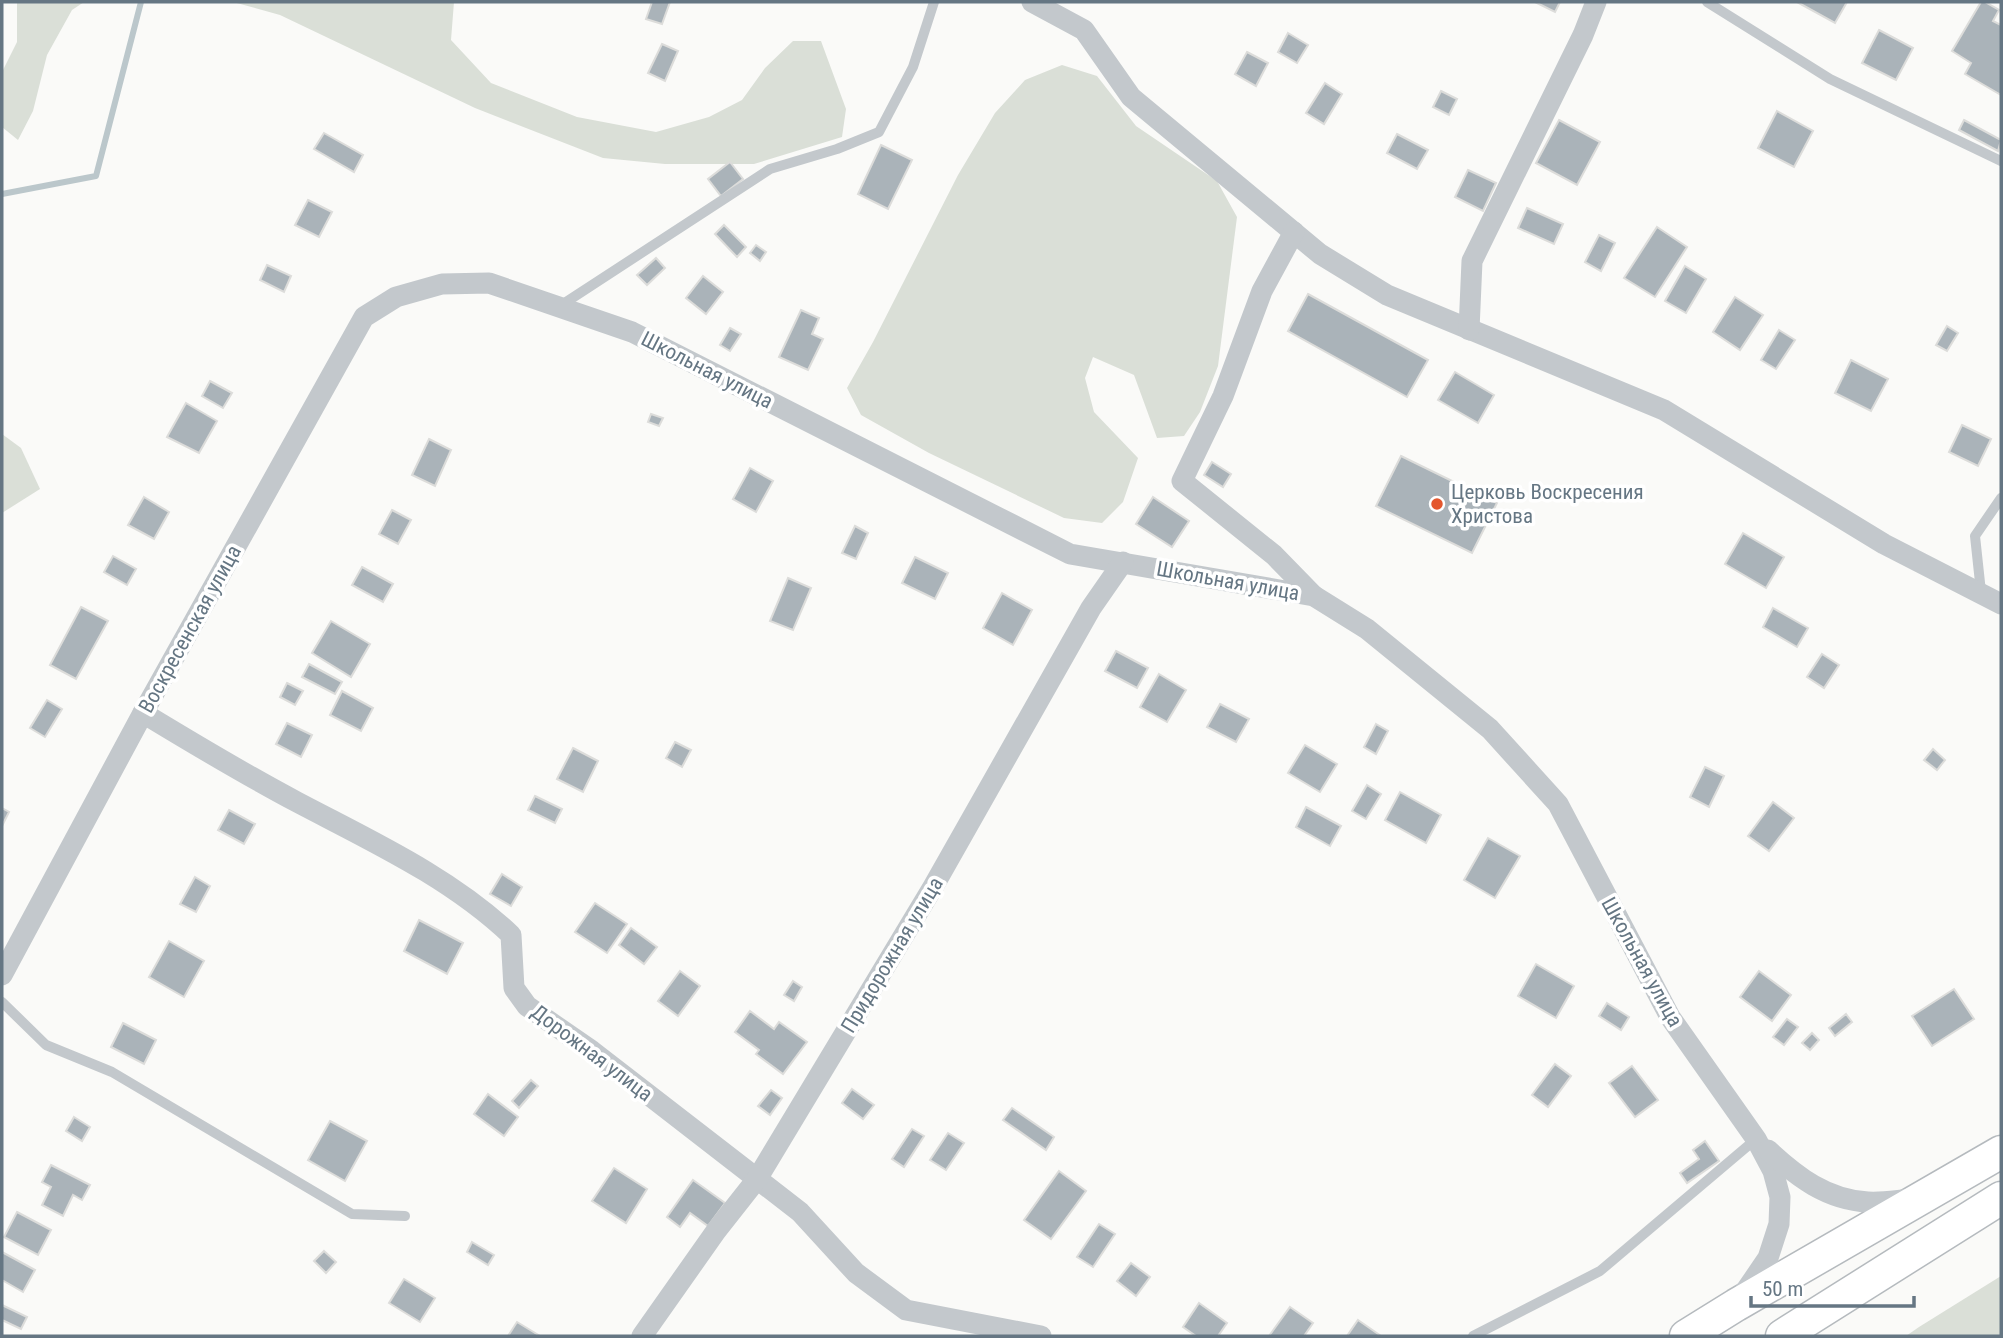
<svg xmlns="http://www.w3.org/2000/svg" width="2003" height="1338" font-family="'Roboto Condensed',sans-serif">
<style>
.green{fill:#dadfd7}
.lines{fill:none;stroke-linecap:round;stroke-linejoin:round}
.stream{stroke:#bbc7cb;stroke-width:6}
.building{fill:#aab3b9;stroke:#dcdcda;stroke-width:2}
.primary-casing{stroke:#b5babe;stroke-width:35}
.lane{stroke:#c3c8cc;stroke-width:10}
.street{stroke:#c3c8cc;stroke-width:21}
.primary{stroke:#fff;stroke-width:32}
.poi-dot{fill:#e4572e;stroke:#fff;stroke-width:2.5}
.labels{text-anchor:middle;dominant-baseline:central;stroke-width:7;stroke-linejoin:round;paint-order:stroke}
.street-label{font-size:21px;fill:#657683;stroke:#fff}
.poi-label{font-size:21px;fill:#657683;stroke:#fff;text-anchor:start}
</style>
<rect width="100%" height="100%" fill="#fafaf8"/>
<g class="green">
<path d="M17,2H84L72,10L47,55L33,111L18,140L2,127V72L17,42Z"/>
<path d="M233,2H454L451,40L491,83L577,117L656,132L709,117L742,100L765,68L793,41H821L846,109L842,137L754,164H665L603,158L475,108L280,15Z"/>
<path d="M1062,65L1097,76L1136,126L1217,181L1237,217L1218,366L1200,412L1184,436L1157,438L1134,375L1093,357L1085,378L1094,412L1138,458L1123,502L1102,523L1064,518L929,453L861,415L847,388L873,342L958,175L995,113L1025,80Z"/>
<path d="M2,434L21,448L40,489L2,513Z"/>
<path d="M2001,1276V1336H1906L1919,1327Z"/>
</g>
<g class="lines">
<path class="stream" d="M2,194L96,176L141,2"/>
</g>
<g class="building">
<path d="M652,2H670L662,24L646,19Z"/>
<path d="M1535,2H1560L1555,12Z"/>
<path d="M1797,2H1847L1835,23Z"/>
<path d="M1981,2H1985L1999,10L1993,21L2001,25V95L1965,74L1971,63L1952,51Z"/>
<path d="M1879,30L1913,48L1896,80L1862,63Z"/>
<path d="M1288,33L1308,45L1297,63L1278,52Z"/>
<path d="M662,44L678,51L665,81L648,73Z"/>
<path d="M1247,52L1268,63L1256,86L1235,74Z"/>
<path d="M1325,83L1342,94L1324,124L1306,113Z"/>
<path d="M1441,91L1457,99L1449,115L1433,107Z"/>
<path d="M1777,111L1813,131L1794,167L1758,148Z"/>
<path d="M1559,120L1600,142L1577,185L1536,163Z"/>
<path d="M1964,120L2001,140L1998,151L1959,130Z"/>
<path d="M324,133L363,155L354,172L314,149Z"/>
<path d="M1397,134L1428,150L1417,169L1387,153Z"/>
<path d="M881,145L912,160L888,209L858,194Z"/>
<path d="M730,162L743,179L721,196L708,179Z"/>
<path d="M1468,170L1496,183L1483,211L1455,197Z"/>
<path d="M308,200L332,212L319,237L295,225Z"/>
<path d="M1527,208L1563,224L1554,244L1518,228Z"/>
<path d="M724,225L746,247L737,257L715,234Z"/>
<path d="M1657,227L1687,247L1655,297L1624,278Z"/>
<path d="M1599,235L1615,243L1601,271L1585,262Z"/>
<path d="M756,245L766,252L760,261L750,253Z"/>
<path d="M656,258L665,268L647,285L637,275Z"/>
<path d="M267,265L291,276L284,292L260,280Z"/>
<path d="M1685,266L1706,279L1686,313L1665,301Z"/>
<path d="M703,276L723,292L706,314L686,298Z"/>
<path d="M1308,294L1428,360L1407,397L1288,331Z"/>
<path d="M1735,297L1763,315L1740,350L1713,332Z"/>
<path d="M801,310L819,318L812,334L823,339L808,370L779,357Z"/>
<path d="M1947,326L1958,333L1947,351L1936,345Z"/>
<path d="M730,328L741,334L730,351L720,345Z"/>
<path d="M1779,330L1795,340L1776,369L1761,360Z"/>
<path d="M1851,360L1888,379L1871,411L1835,393Z"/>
<path d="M1455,372L1494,395L1478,423L1438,400Z"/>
<path d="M210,381L232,393L223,408L202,396Z"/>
<path d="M186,403L217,421L199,453L167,437Z"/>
<path d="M651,414L663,418L659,426L648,422Z"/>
<path d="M1962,425L1991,439L1978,466L1949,452Z"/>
<path d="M429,439L451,450L435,486L412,475Z"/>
<path d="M1401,456L1497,503L1472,553L1376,506Z"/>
<path d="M1212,462L1231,474L1223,487L1204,475Z"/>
<path d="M750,468L773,481L756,512L733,499Z"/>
<path d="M144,497L169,512L154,539L128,525Z"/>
<path d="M1153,497L1189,521L1172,547L1136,524Z"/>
<path d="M392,510L411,520L398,544L379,534Z"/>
<path d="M855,526L868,533L856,559L842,553Z"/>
<path d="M1743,533L1784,557L1766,588L1725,564Z"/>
<path d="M113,556L136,569L127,585L104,572Z"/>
<path d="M915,557L948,573L935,599L902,583Z"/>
<path d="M362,567L393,584L383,602L352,585Z"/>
<path d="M788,578L811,588L793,630L770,621Z"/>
<path d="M1002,593L1032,610L1013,645L983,628Z"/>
<path d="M81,607L108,621L76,679L50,665Z"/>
<path d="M1773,608L1808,628L1797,647L1763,627Z"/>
<path d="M331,621L370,644L351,677L312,653Z"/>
<path d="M1116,651L1148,668L1137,688L1105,671Z"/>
<path d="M1822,654L1839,665L1824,688L1807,677Z"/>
<path d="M309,664L342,682L335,694L302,677Z"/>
<path d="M1159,674L1186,690L1167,722L1140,707Z"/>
<path d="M287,683L303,691L295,705L280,697Z"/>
<path d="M342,691L373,708L361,731L330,715Z"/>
<path d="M47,700L62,709L45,737L30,728Z"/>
<path d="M1220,704L1249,719L1236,742L1207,727Z"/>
<path d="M287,723L312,735L301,757L276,744Z"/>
<path d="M1376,724L1388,731L1376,754L1364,747Z"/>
<path d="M675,742L691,750L682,767L666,758Z"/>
<path d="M1305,745L1337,764L1320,792L1288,773Z"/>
<path d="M573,748L598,761L583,792L557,779Z"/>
<path d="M1933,749L1945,760L1937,770L1924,760Z"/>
<path d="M1705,767L1724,776L1709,807L1690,797Z"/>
<path d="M1367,785L1381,794L1366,819L1352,811Z"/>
<path d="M1400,792L1441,815L1426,843L1385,820Z"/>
<path d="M535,796L562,809L555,823L528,810Z"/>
<path d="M1773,802L1794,818L1769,851L1748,836Z"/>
<path d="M1306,807L1341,826L1330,846L1296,827Z"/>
<path d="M2,808L9,812L2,826Z"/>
<path d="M229,810L255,824L244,844L218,830Z"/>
<path d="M1488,838L1520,856L1495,898L1464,880Z"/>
<path d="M502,874L522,887L511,906L490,894Z"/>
<path d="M195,877L210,886L196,912L180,904Z"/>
<path d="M595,903L627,924L607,953L575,932Z"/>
<path d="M419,920L463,943L447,974L404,951Z"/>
<path d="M631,928L657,947L644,964L619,945Z"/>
<path d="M169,941L204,961L184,997L149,977Z"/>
<path d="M1536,964L1574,986L1556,1018L1518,996Z"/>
<path d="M680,971L700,986L678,1016L658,1001Z"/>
<path d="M1759,971L1791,995L1772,1021L1740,997Z"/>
<path d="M793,981L802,987L794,1001L784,995Z"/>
<path d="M1954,989L1974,1019L1932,1046L1912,1016Z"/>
<path d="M1607,1003L1629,1017L1621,1030L1599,1016Z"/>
<path d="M750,1011L774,1029L779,1022L807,1042L783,1074L756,1054L759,1050L735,1032Z"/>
<path d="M1846,1014L1852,1022L1835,1036L1829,1028Z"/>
<path d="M1787,1019L1798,1027L1784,1045L1773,1037Z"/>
<path d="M123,1023L156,1040L144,1064L111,1047Z"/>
<path d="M1812,1033L1819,1040L1810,1050L1802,1043Z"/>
<path d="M1555,1064L1571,1076L1548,1107L1532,1095Z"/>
<path d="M1632,1066L1658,1100L1635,1117L1609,1083Z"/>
<path d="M531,1080L538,1086L519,1108L512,1101Z"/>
<path d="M852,1089L874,1105L863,1119L842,1103Z"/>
<path d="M771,1090L782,1098L770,1115L758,1106Z"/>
<path d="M488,1094L518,1117L504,1136L474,1114Z"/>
<path d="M1012,1108L1054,1137L1046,1150L1003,1120Z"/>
<path d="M74,1117L90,1127L82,1141L66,1131Z"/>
<path d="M330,1121L367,1141L345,1181L308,1160Z"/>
<path d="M912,1129L924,1136L904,1167L892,1159Z"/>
<path d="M948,1133L964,1143L946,1170L930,1160Z"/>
<path d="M1705,1141L1719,1161L1687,1183L1680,1173L1699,1159L1693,1150Z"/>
<path d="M51,1165L90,1185L82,1200L73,1195L63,1216L42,1205L51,1187L42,1182Z"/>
<path d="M614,1168L647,1189L626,1223L592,1201Z"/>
<path d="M1059,1171L1086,1191L1051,1239L1024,1220Z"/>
<path d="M693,1180L725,1203L708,1226L690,1213L680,1227L667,1217Z"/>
<path d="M17,1212L51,1230L38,1255L4,1237Z"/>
<path d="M1099,1224L1115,1234L1093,1267L1077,1257Z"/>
<path d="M472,1242L494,1255L488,1265L467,1252Z"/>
<path d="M324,1251L336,1262L326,1273L314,1261Z"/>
<path d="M2,1252L35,1270L23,1292L2,1280Z"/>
<path d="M1131,1263L1150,1277L1136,1296L1117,1281Z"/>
<path d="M404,1279L435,1298L420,1322L389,1303Z"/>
<path d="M1199,1303L1227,1323L1218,1336H1196L1183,1327Z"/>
<path d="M2,1305L27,1317L21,1329L2,1320Z"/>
<path d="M1290,1307L1313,1323L1304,1336H1269Z"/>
<path d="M1358,1320L1381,1336H1347Z"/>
<path d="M517,1322L540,1336H508Z"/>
</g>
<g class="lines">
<defs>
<g id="primary">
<path d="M1686,1336L1736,1305L2001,1152"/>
<path d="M1782,1336L2001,1198"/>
</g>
</defs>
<use href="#primary" class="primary-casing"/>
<g class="lane">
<path d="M1707,2L1830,79L2001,161"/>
<path d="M560,306L770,169L837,149L879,132L913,67L934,2"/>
<path d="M1981,592L1975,536L2001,498"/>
<path d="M2,1002L46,1045L112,1072L352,1214L405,1216"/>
<path d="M1473,1336L1600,1271L1756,1139"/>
</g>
<g class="street">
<path d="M1032,2L1084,30L1131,97L1320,254L1387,295L1664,410L1884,544L2001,604"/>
<path d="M1294,232L1262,291L1223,396L1182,481L1274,555L1314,596"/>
<path d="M1469,330L1472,261L1583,35L1596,2"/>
<path d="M143,713C194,744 244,774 297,802C371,841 450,877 511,935L514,988L527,1006L592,1051L800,1212L856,1273L906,1310L1041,1336"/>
<path d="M2,975L143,713L364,317L396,297L442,284L489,283L632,332L1070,554L1314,596L1367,629L1490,729L1558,804L1670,1017L1756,1139L1773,1171L1780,1197L1779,1224L1768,1258L1740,1299"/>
<path d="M1768,1150C1797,1177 1827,1200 1868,1202C1883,1203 1898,1200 1912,1199"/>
<path d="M642,1336L716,1231L757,1179L933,887L1091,608L1123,562"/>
</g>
<use href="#primary" class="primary"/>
</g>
<circle class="poi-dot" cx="1437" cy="504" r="7"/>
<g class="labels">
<g class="street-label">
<text transform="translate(707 370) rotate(27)">Школьная улица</text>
<text transform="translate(1228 581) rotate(10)">Школьная улица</text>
<text transform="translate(190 629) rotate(-61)">Воскресенская улица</text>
<text transform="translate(892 955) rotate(-59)">Придорожная улица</text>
<text transform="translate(1642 962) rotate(61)">Школьная улица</text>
<text transform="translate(592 1053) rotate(37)">Дорожная улица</text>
</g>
<g class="poi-label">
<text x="1451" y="492">Церковь Воскресения<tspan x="1451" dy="24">Христова</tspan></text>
</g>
</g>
<rect width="2003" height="1338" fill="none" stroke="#657683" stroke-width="7"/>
<path d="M1751 1296v10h163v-10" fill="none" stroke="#657683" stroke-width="3.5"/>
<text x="1762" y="1296" font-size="21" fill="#657683" stroke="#ffffff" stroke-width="5" paint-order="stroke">50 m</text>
</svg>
